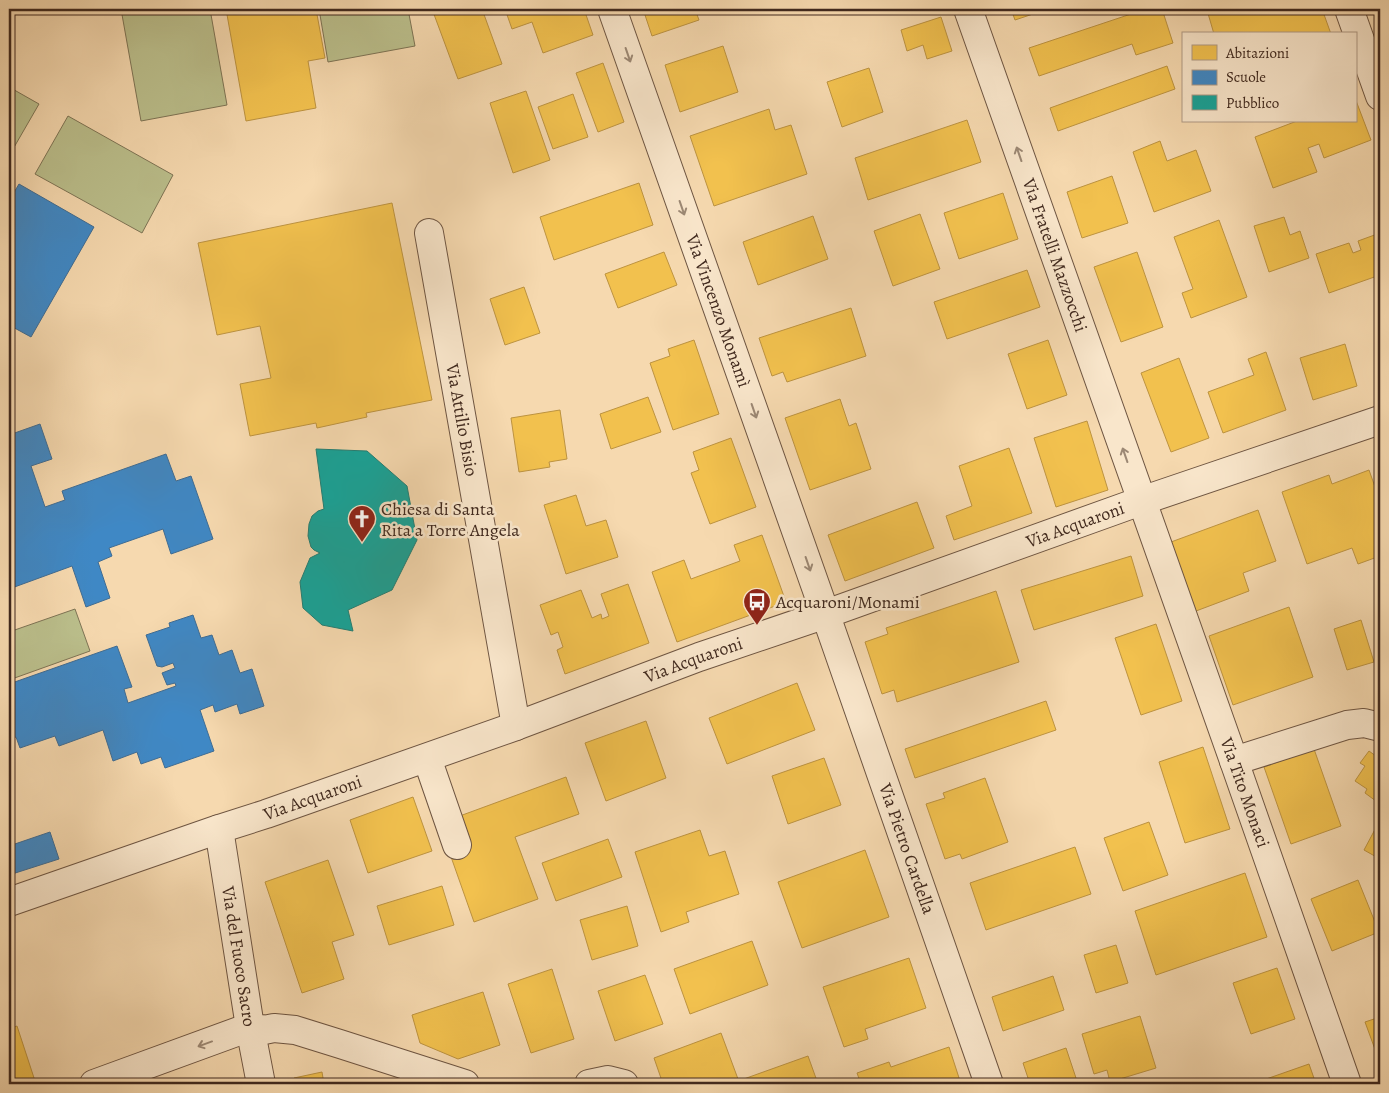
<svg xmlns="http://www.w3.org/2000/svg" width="1389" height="1093" font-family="Alegreya,serif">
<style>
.green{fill:#bbbf8c;stroke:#7e7455}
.homes{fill:#f2c14e;stroke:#bd9340}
.schools{fill:#3f88c5;stroke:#3f6c93}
.public{fill:#17a398;stroke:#237e73}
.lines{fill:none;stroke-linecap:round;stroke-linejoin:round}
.minor-casing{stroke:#6e5542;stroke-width:30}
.minor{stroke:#f9e6cb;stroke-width:28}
.oneway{stroke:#9c8874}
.labels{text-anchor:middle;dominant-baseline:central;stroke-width:5;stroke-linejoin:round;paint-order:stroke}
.street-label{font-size:18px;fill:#40291e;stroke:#f9e6cb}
.poi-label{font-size:18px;fill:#40291e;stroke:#f9e6cb;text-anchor:start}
</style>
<rect width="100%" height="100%" fill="#f6d9af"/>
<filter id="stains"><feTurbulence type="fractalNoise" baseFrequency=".004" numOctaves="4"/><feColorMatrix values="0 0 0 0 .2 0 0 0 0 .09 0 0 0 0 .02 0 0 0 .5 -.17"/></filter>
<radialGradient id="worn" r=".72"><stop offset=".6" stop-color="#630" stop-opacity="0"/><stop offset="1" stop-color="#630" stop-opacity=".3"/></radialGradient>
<g class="green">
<path d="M121,9H210L227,105L141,121Z"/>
<path d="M319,9H408L415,46L328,62Z"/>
<path d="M9,87L39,104L9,156Z"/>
<path d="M68,116L173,175L142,233L35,174Z"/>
<path d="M75,609L90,651L9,680V632Z"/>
</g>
<g class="homes">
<path d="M226,9H316L325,58L308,61L316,108L246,121Z"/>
<path d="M432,9H482L502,64L458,79Z"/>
<path d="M505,9H584L593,35L543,53L532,22L512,29Z"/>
<path d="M643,9H695L699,20L652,36Z"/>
<path d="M1011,9H1048L1015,20Z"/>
<path d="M1146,9H1162L1173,43L1136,55L1132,44L1039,76L1029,48Z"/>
<path d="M1211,9H1322L1331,34H1214L1207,10Z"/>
<path d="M941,17L952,51L927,59L923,45L907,51L901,30Z"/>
<path d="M723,46L738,92L680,112L665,65Z"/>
<path d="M603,63L624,122L598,132L576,73Z"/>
<path d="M1167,66L1175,89L1058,131L1050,108Z"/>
<path d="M869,68L883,112L842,127L827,82Z"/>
<path d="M526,91L550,160L513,173L490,103Z"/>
<path d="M573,94L588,137L553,149L538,107Z"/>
<path d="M1355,98L1371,140L1324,158L1319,144L1308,148L1317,172L1273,188L1255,137L1297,121H1355Z"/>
<path d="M769,109L775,130L791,125L807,174L714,206L690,136Z"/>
<path d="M967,120L981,162L868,200L855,158Z"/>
<path d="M1160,141L1167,161L1196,150L1211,191L1154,212L1133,152Z"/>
<path d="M1112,176L1128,223L1082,238L1067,192Z"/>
<path d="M639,183L653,225L554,260L540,217Z"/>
<path d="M1003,193L1018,239L959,259L944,213Z"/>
<path d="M392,203L432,400L366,413L367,417L317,428L316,423L250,436L240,384L271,378L260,326L217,335L198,243Z"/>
<path d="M920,214L940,269L893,286L874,231Z"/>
<path d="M813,216L828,259L758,285L743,242Z"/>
<path d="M1284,217L1290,235L1300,231L1309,258L1269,272L1254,226Z"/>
<path d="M1219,220L1247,297L1191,318L1182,293L1193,289L1174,237Z"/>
<path d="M1380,233V275L1329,293L1316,254L1349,243L1353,253L1361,250L1358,241Z"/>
<path d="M664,252L677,285L618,308L605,274Z"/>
<path d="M1137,252L1163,327L1121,342L1094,267Z"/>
<path d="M1027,270L1040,307L947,339L934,302Z"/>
<path d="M524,287L540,333L505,345L490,299Z"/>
<path d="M851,308L866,356L787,382L783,372L772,376L759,338Z"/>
<path d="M694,340L719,414L673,430L650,363L670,356L668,349Z"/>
<path d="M1048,340L1067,395L1027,409L1008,354Z"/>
<path d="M1345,344L1357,386L1313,400L1300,358Z"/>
<path d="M1266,352L1286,410L1223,433L1208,392L1254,375L1248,359Z"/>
<path d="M1179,358L1209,438L1171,452L1141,373Z"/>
<path d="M648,397L661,432L611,449L600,414Z"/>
<path d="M840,399L849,426L856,423L871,469L810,490L785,418Z"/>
<path d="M560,410L567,459L549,462L550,467L519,472L511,418Z"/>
<path d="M1087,421L1108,490L1056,507L1034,438Z"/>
<path d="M731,438L756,507L710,524L691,473L699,470L693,452Z"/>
<path d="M1009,448L1032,513L954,540L946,516L972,506L959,466Z"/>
<path d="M1369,470L1380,501V556L1358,564L1352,548L1307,564L1282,492L1329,475L1332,484Z"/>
<path d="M576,495L586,526L606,520L618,557L566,574L544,505Z"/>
<path d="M917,502L934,548L845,581L828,535Z"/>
<path d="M1258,510L1276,561L1243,573L1249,591L1196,611L1171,542Z"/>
<path d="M762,535L786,602L677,642L652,572L684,560L691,579L740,561L734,545Z"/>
<path d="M1131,556L1143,596L1034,630L1021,590Z"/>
<path d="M628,584L649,643L565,674L557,650L563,647L558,632L551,635L540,605L581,590L592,618L601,614L602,619L609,616L601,594Z"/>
<path d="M996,591L1019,662L897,702L894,690L882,694L865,642L888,634L886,628Z"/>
<path d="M1289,607L1313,677L1233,705L1209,636Z"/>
<path d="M1361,620L1374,662L1347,670L1334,629Z"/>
<path d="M1156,624L1182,701L1141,715L1115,638Z"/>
<path d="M797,683L815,730L727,764L709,718Z"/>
<path d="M1046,701L1056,730L915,778L905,749Z"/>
<path d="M646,721L666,778L606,801L585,743Z"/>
<path d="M1203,747L1230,829L1185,843L1159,762Z"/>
<path d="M1314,749L1341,826L1291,844L1264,767Z"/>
<path d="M1369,751L1380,759V804L1365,793L1367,789L1355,781L1365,766L1360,763Z"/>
<path d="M824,758L841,805L788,824L772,776Z"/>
<path d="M566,777L579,814L515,837L538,899L474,922L450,854L457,817Z"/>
<path d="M985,778L1008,842L962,859L960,854L945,859L926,804L945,798L943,793Z"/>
<path d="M413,797L432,851L368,873L350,820Z"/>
<path d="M1380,820V859L1364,850Z"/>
<path d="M1149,822L1168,875L1123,891L1104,838Z"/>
<path d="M700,830L709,856L725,851L739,894L686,912L689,922L661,932L635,852Z"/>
<path d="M608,839L622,877L556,901L542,863Z"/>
<path d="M1075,847L1091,894L986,930L970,883Z"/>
<path d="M865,850L889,917L802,948L778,882Z"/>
<path d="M328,860L354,935L332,942L344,979L302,993L265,882Z"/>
<path d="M1245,873L1267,937L1156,975L1135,911Z"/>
<path d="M1358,880L1379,932L1332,951L1311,899Z"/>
<path d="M442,886L454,925L389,945L377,906Z"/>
<path d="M627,906L638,946L592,960L580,920Z"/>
<path d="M752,941L768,985L690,1014L674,969Z"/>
<path d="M1116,945L1128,983L1096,993L1084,955Z"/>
<path d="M909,958L926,1008L865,1029L868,1039L844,1047L823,987Z"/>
<path d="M1277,968L1295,1019L1251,1034L1233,983Z"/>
<path d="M552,969L574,1039L531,1053L508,984Z"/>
<path d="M645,975L663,1024L615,1041L598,991Z"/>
<path d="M1053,976L1064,1010L1003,1031L992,997Z"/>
<path d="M483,992L500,1045L458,1059L420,1043L412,1015Z"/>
<path d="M1140,1016L1156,1068L1110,1082L1107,1070L1094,1074L1082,1034Z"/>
<path d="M1380,1017V1063L1365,1022Z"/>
<path d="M17,1026L36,1084H9V1029Z"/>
<path d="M721,1033L738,1079L723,1084H663L654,1058Z"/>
<path d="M949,1047L961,1084H861L857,1073L889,1062L891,1067Z"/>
<path d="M1066,1048L1078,1084H1030L1023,1063Z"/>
<path d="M808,1056L817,1081L807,1084H742L741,1080Z"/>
<path d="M1309,1064L1316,1084H1252Z"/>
<path d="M322,1072L324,1084L331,1082V1084H295L294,1078Z"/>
</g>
<g class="schools">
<path d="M19,184L94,227L31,337L9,325V201Z"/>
<path d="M40,424L52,459L31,466L45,507L65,500L62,491L166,454L176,481L191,476L213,539L171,554L163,529L109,548L112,556L98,562L110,598L86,607L72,566L9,589V435Z"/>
<path d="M193,615L201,638L212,635L219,655L232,650L240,673L252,669L264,706L240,714L237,704L215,712L213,705L200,710L214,751L165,768L161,757L141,764L137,752L113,761L103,730L59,746L55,736L20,748L16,737L9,739V684L117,646L132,687L124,689L128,703L176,686L175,683L167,685L162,673L175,668L173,663L162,667L157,666L146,635L170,627L169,623Z"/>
<path d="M50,832L59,859L9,875V846Z"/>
</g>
<path class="public" d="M316,449L367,451L407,486L417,540L392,590L348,610L353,631L322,625L303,608L300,582L310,558L320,553L314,550L311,547L308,536L309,524L312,516L318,511L324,509Z"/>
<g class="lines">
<defs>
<g id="minor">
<path id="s1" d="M612,9L831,630L989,1084"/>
<path id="s2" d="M968,9L1234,761L1347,1084"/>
<path d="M1349,9L1380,96"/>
<path id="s3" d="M429,233L516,726"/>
<path d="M427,758L457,845"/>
<path d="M1234,761L1347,725L1364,723L1380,727"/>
<path id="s4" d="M219,829L250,1027L261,1084"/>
<path id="s5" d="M9,902L219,829L266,814L516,726L699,657L826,614L1141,501L1380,420"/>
<path d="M94,1084L250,1027L264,1030L274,1028L295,1030L340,1044L465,1084"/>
<path d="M589,1084L608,1080L624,1084"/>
</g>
</defs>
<use href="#minor" class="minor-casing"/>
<use href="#minor" class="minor"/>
</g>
<defs><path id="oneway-shaft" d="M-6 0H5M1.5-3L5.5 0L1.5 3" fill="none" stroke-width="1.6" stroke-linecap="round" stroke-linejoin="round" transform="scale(1.25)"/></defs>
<g class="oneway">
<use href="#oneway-shaft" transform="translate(628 55) rotate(71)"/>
<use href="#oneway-shaft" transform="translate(1019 154) rotate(-109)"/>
<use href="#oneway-shaft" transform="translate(682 208) rotate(71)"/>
<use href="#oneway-shaft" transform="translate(754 411) rotate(71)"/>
<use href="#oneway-shaft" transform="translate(1125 455) rotate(-109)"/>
<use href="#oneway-shaft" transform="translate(808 564) rotate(71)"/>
<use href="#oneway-shaft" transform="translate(205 1044) rotate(160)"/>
</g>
<defs>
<symbol id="church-pin" viewBox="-11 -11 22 30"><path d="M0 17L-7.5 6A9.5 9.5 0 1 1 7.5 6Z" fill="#8f2418" stroke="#f9e6cb"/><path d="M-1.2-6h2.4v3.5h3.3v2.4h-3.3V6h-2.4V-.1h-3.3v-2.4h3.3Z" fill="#fff"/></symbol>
<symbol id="bus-pin" viewBox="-11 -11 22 30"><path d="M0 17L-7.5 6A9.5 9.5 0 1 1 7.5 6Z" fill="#8f2418" stroke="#f9e6cb"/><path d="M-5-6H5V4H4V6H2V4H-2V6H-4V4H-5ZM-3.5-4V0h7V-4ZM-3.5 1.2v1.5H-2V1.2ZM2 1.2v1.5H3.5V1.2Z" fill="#fff"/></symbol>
</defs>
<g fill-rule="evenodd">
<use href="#church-pin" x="346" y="503" width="32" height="43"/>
<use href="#bus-pin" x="741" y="586" width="32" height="43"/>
</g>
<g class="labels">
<g class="street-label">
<text stroke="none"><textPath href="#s2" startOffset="261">Via Fratelli Mazzocchi</textPath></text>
<text stroke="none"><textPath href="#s1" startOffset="320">Via Vincenzo Monamì</textPath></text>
<text stroke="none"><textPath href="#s3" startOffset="190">Via Attilio Bisio</textPath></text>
<text stroke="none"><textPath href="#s5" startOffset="1131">Via Acquaroni</textPath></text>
<text stroke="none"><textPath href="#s5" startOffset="726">Via Acquaroni</textPath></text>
<text stroke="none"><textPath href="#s2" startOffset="831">Via Tito Monaci</textPath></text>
<text stroke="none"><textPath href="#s5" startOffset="321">Via Acquaroni</textPath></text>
<text stroke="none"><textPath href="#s1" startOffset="890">Via Pietro Cardella</textPath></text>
<text stroke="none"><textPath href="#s4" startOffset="129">Via del Fuoco Sacro</textPath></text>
</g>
<g class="poi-label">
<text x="381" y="509">Chiesa di Santa<tspan x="381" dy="21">Rita a Torre Angela</tspan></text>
<text x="776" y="602">Acquaroni/Monami</text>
</g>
</g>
<rect width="1389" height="1093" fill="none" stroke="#f6d9af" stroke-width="30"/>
<rect x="10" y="10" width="1369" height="1073" fill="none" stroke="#40291e" stroke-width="2.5"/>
<rect x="15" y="15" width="1359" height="1063" fill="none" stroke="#40291e"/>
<rect x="1182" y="32" width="175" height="90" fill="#f9e6cb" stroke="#af9a86"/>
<rect x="1192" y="45" width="25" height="15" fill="#f2c14e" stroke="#af9a86"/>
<text x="1226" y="58" font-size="15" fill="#40291e">Abitazioni</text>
<rect x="1192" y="70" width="25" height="15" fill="#3f88c5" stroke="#af9a86"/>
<text x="1226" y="82" font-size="15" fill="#40291e">Scuole</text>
<rect x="1192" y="95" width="25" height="15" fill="#17a398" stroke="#af9a86"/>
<text x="1226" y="108" font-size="15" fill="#40291e">Pubblico</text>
<rect width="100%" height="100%" filter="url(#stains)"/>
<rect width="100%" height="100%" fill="url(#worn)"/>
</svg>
